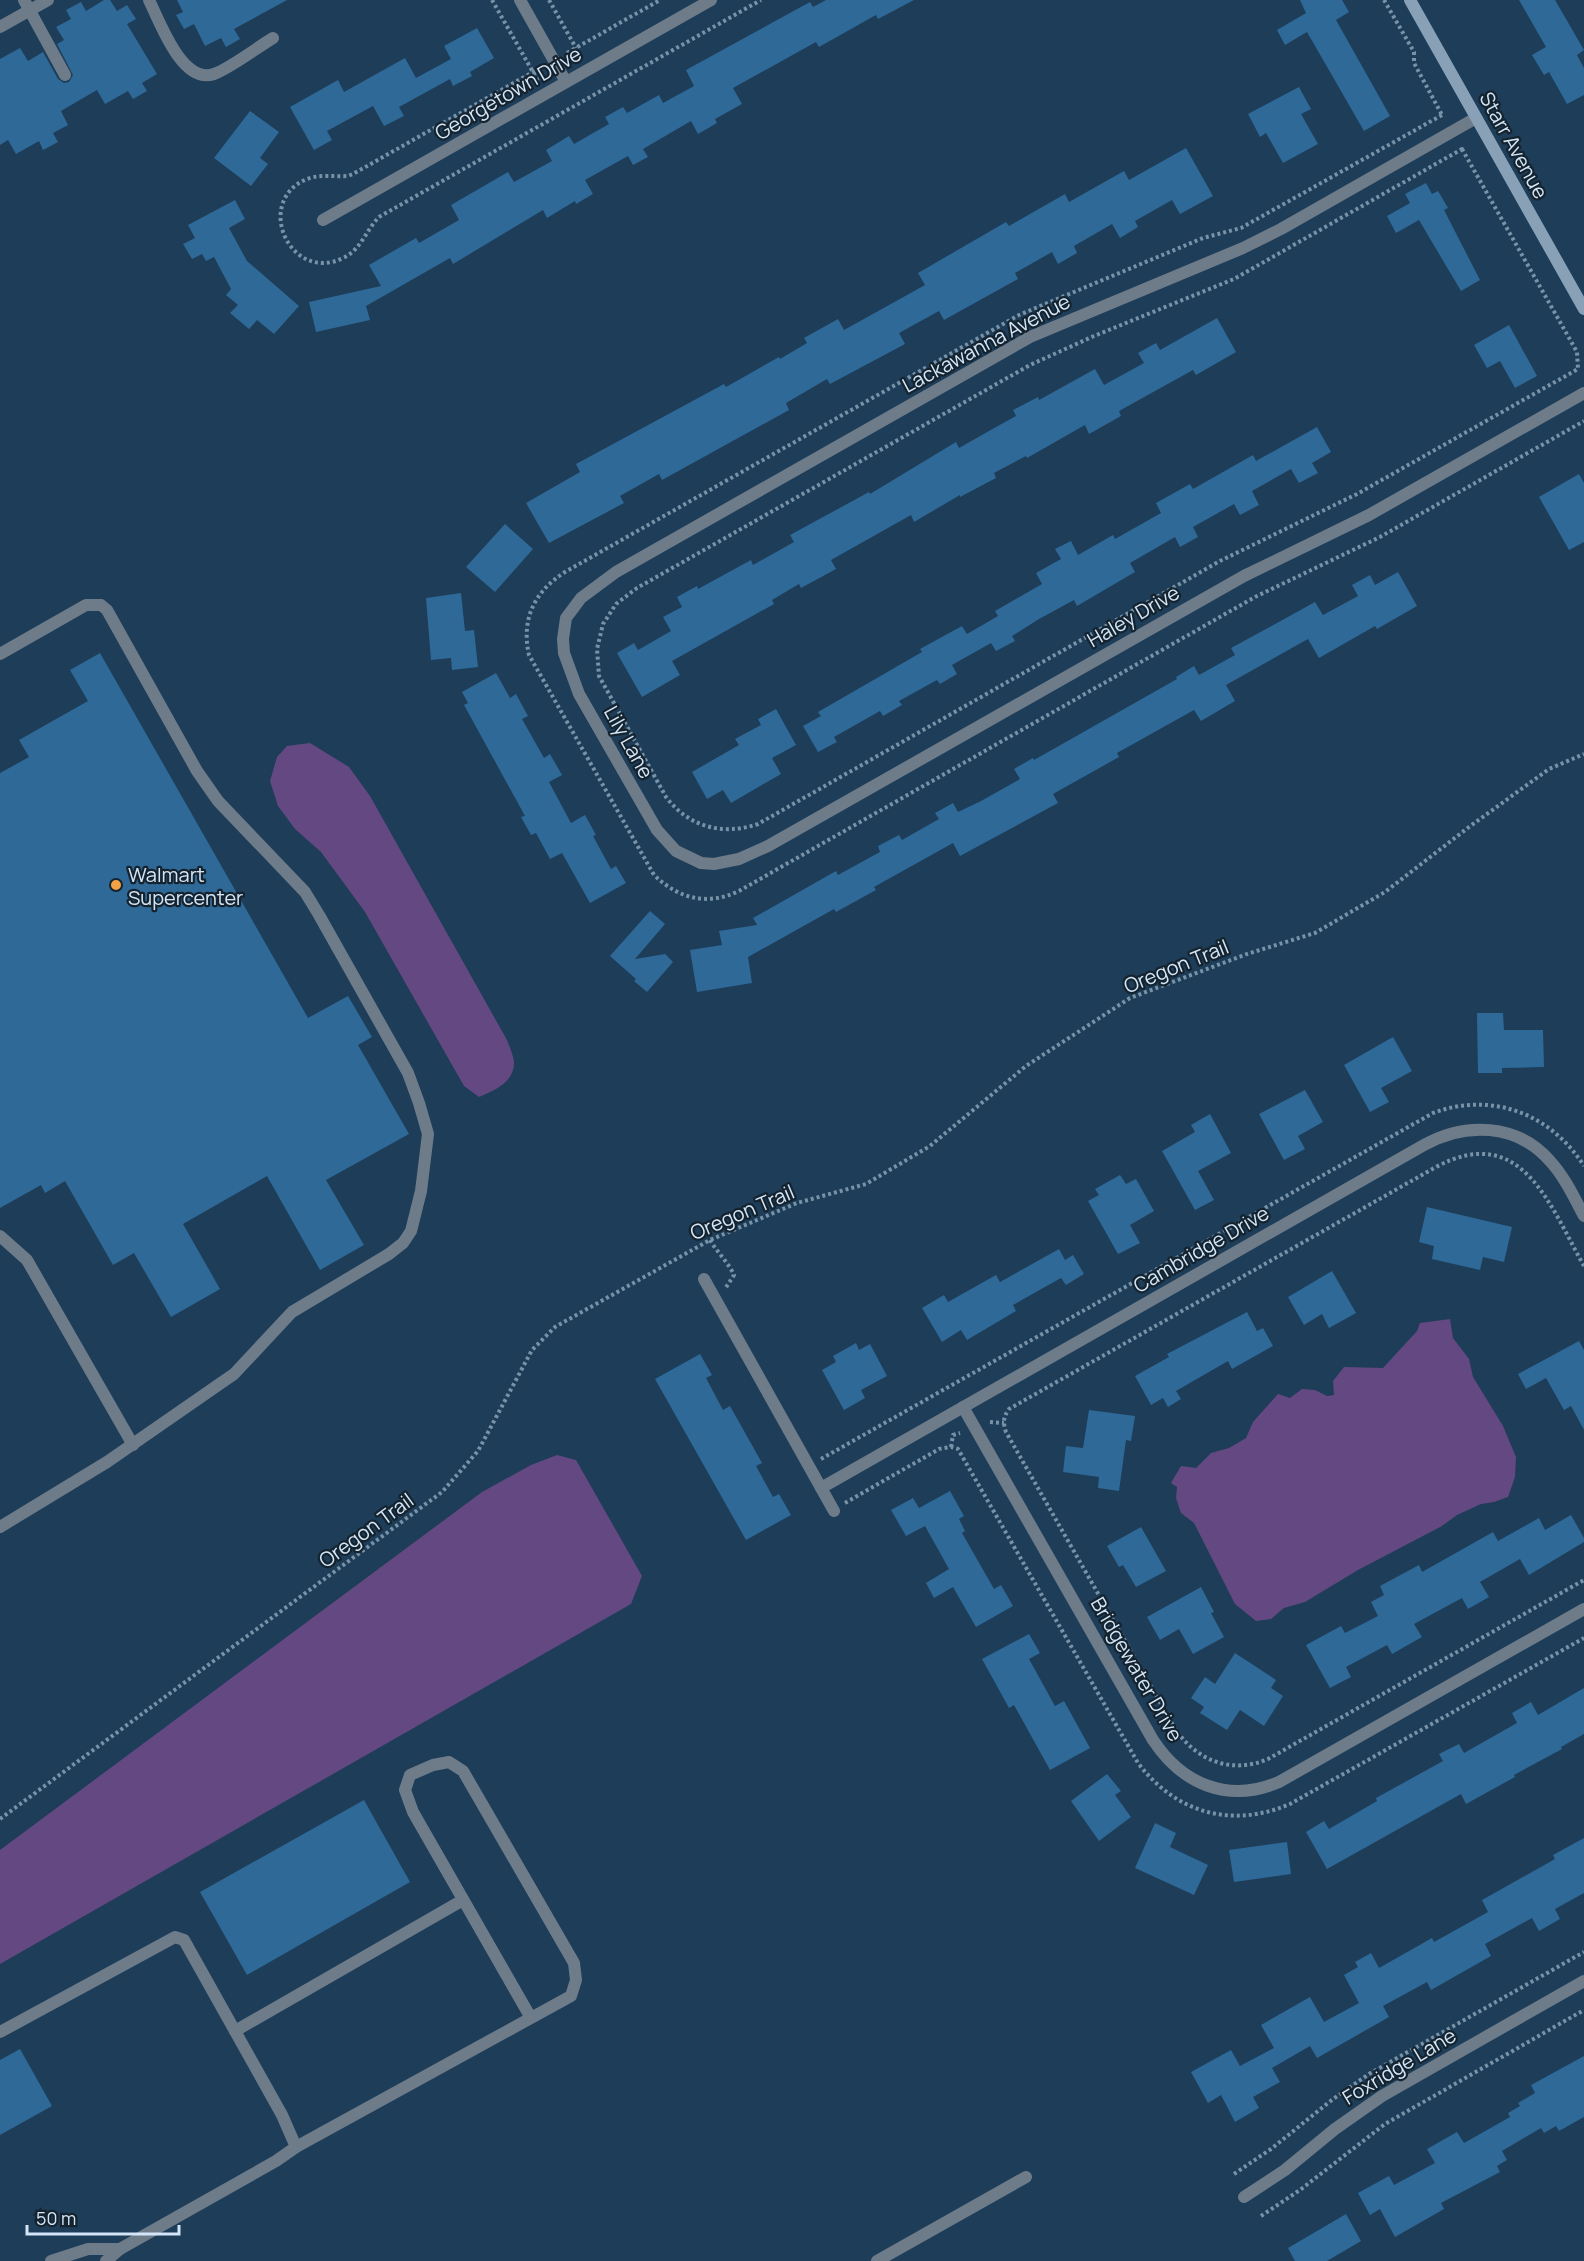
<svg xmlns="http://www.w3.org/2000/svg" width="1584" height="2261" font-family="Manrope,sans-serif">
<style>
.water{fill:#644882}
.building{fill:#2f6998}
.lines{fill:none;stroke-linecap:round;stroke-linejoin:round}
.path{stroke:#7892a8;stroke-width:4;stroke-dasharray:3 3;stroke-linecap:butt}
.lane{stroke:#6e7c8a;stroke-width:12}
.street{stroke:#6e7c8a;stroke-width:12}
.secondary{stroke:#89a1b6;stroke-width:12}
.poi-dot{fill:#f5a246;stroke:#15232f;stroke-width:2}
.labels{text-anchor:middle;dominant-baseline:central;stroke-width:4.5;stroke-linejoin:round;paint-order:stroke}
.street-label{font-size:20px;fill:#d3e6f7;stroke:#15232f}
.poi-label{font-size:20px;fill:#d3e6f7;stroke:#15232f;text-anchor:start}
</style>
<rect width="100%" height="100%" fill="#1d3d58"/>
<g class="water">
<path d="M310,743L349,767L370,796L507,1040C509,1046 514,1056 514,1063C514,1082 494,1091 479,1097L464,1086L365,912L321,852L295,829L278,806L270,781L277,757L287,746Z"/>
<path d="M1450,1319L1453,1338L1469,1359L1473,1377L1503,1426L1516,1457L1515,1477L1508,1497L1494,1502L1481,1504L1457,1515L1442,1526L1358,1570L1305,1602L1284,1608L1271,1619L1256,1621L1235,1604L1194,1523L1181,1513L1176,1498L1177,1487L1171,1483L1181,1466L1196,1468L1211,1453L1229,1448L1246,1438L1253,1422L1278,1394L1290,1398L1302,1389L1315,1390L1327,1396L1334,1395L1333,1381L1344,1367L1383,1368L1417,1331L1420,1323Z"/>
<path d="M557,1455L576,1460L642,1576L631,1604L0,1964V1850L482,1492L531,1465Z"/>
</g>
<g class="building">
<path d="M104,0H110L117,11L127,5L136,19L127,24L157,74L142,83L147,91L133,99L128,91L105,104L97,90L61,111L68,125L53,133L58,142L43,150L39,141L16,154L8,140L0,145V59L20,48L28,61L43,52L58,79L64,83L69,82L73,75L57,44L64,40L56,27L71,19L66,10L81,2L86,11Z"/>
<path d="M177,0H287L234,29L240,39L226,47L221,38L205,46L194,24L184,29L176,15L183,12Z"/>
<path d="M826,0H914L878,19L876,15L819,47L816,42L733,88L742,104L715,119L717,123L698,134L691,121L643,149L648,157L633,165L628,156L585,180L593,194L576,204L575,201L547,218L543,210L453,264L450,258L366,306L370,320L316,332L309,302L381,286L369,265L416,238L419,243L459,220L451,205L508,172L514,182L552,161L546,150L569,136L574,144L609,124L605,117L623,107L627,113L659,95L663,103L694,86L686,70L810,2L813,7Z"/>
<path d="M1300,0H1342L1349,12L1336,20L1390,116L1364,131L1307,32L1285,45L1277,30L1306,13Z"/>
<path d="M1519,0H1555L1584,50L1577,55L1584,68V95L1567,104L1549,72L1544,75L1532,55L1546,47Z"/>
<path d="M477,28L494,58L470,72L472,76L453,86L450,79L399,107L404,116L384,126L373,106L327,131L332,140L314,150L290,107L338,80L344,92L405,58L416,78L451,59L444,46Z"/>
<path d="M1299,87L1311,109L1301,114L1318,144L1283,163L1266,133L1260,137L1248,114Z"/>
<path d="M250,111L279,132L260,158L268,164L251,186L214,158Z"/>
<path d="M1186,148L1213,196L1180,214L1172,200L1135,221L1138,227L1120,238L1112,224L1074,246L1077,253L1058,264L1052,252L1015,273L1018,279L944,320L939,311L899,333L905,344L830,384L827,379L786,403L789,410L662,480L659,474L620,496L624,503L549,543L526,503L580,472L576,464L724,384L726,387L779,357L780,359L807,343L804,338L838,319L844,330L925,285L918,273L1006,222L1009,226L1065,194L1069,202L1124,171L1129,180Z"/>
<path d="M1426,183L1432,194L1438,191L1448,208L1444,210L1480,280L1461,291L1419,220L1396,233L1387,216L1410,203L1405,194Z"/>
<path d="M235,200L245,219L229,228L247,261L299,306L274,334L257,320L249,329L230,313L238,305L226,295L231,289L214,257L206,261L202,254L192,259L183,244L195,238L188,225Z"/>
<path d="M1217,318L1236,352L1196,375L1193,370L1119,411L1121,416L1089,434L1085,425L1027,458L1026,456L994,473L996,478L960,497V495L914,522L911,515L831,560L836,569L801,588L799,584L772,600L774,604L672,661L680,675L642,697L617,653L634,643L638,650L671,631L663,617L682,607L677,597L697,586L698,589L751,560L753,565L794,542L790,535L869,492L870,494L956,442L959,448L996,427L1016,416L1013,410L1038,397L1039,400L1095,369L1104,385L1144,363L1138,353L1156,343L1160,350Z"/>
<path d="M1509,325L1537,376L1515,388L1500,361L1487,368L1474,345Z"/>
<path d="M1317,427L1331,452L1312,463L1318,473L1299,483L1291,469L1252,491L1259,505L1240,515L1234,504L1193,527L1198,537L1180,547L1175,537L1130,563L1135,572L1077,606L1074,600L1039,619L1012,636L1015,641L996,651L991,643L952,665L957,674L940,684L937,680L899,701L902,705L883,716L880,711L834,737L837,742L818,752L803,726L821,716L818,712L922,652L920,649L962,626L967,634L998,616L995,611L1042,584L1036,573L1061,559L1055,549L1071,541L1078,555L1113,535L1115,539L1161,513L1156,503L1190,484L1193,489L1253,455L1256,461Z"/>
<path d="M1579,474L1584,483V542L1569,550L1539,497Z"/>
<path d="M505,524L533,549L495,592L466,567Z"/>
<path d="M1398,572L1417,606L1377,629L1375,626L1319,658L1308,639L1226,685L1235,701L1201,721L1194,710L1117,753L1119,757L1053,794L1058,803L960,856L953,843L874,887L876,890L836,912L834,909L748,957L752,983L697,992L690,950L722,945L719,931L757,925L753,918L836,871L838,875L880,852L878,846L899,835L902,840L939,819L935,813L953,803L958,812L981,801L1020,779L1014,769L1033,758L1034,760L1177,679L1176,677L1194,666L1199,675L1235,655L1231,648L1277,623L1315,602L1323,615L1358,596L1352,585L1370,575L1375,585Z"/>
<path d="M461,593L465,631L474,630L478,667L452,670L451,658L431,660L426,598Z"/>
<path d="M100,653L308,1018L348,996L372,1037L358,1045L409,1134L326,1180L364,1245L320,1270L267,1176L183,1224L220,1289L171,1317L134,1253L113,1265L65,1181L45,1193L41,1185L0,1208V773L29,757L19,740L88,701L70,670Z"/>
<path d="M496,673L510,698L516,694L528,716L522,719L544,758L550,754L562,775L549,782L571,823L585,815L596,835L593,836L611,869L616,866L626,883L590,903L562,853L550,859L536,833L531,835L521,817L525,816L464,705L468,703L462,692Z"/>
<path d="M776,709L796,745L772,758L781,774L731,803L723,790L707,799L692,772L739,745L735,739L761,725L758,719Z"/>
<path d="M650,911L665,924L635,959L665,954L673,962L647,992L634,981L636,979L610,956Z"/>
<path d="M1477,1013H1503L1504,1030H1543L1544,1067L1502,1068V1073H1478Z"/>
<path d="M1393,1037L1412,1071L1381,1088L1389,1102L1370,1112L1344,1065Z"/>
<path d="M1305,1090L1323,1122L1298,1136L1305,1149L1284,1160L1259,1114Z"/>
<path d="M1210,1114L1231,1153L1198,1171L1214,1200L1195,1210L1162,1151L1195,1132L1191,1125Z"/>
<path d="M1120,1175L1126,1184L1136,1179L1154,1211L1130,1225L1140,1243L1118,1254L1088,1201L1099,1195L1095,1189Z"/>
<path d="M1427,1207L1512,1227L1504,1262L1483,1257L1480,1270L1432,1259L1434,1246L1419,1242Z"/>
<path d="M1059,1249L1065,1260L1073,1255L1084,1274L1066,1285L1061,1278L1013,1305L1016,1311L967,1340L961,1330L942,1342L922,1308L944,1295L948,1302L996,1275L1000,1282Z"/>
<path d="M1332,1271L1356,1313L1329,1328L1322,1314L1304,1325L1288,1297Z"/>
<path d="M1247,1312L1257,1331L1263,1328L1273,1346L1232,1369L1228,1361L1176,1391L1181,1399L1168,1407L1163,1398L1151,1405L1135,1376L1169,1357L1167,1354Z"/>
<path d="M1579,1341L1584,1350V1430L1571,1406L1564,1410L1546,1378L1526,1389L1518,1374Z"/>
<path d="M856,1343L859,1350L870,1344L887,1376L861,1390L865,1398L844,1410L822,1370L836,1362L833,1356Z"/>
<path d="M700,1354L712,1375L706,1378L723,1410L730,1406L762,1463L756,1466L773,1497L779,1494L791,1515L746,1540L655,1379Z"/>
<path d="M1089,1410L1135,1416L1131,1441L1126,1440L1119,1491L1098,1488L1099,1477L1063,1472L1066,1446L1083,1448Z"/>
<path d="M950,1491L964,1516L959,1519L965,1531L962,1533L994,1589L1001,1585L1013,1606L976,1627L953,1587L934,1598L926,1583L949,1569L925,1526L906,1536L891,1510L913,1498L919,1508Z"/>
<path d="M1571,1515L1584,1538V1542L1529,1575L1520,1559L1480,1582L1489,1597L1468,1609L1462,1598L1414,1624L1422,1637L1392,1654L1387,1645L1346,1667L1351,1677L1330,1688L1306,1645L1341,1626L1345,1633L1378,1616L1371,1602L1384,1595L1380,1586L1419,1565L1422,1572L1493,1532L1498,1541L1539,1518L1545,1530Z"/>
<path d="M1141,1527L1166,1571L1136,1587L1123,1565L1119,1567L1107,1546Z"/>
<path d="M1201,1587L1214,1612L1211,1613L1224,1637L1193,1654L1179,1629L1160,1640L1147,1617Z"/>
<path d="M1029,1634L1040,1653L1029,1659L1055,1706L1064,1701L1090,1748L1050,1770L1014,1705L1009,1708L982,1659Z"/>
<path d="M1235,1653L1276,1680L1271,1688L1283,1696L1264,1726L1240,1710L1227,1730L1200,1713L1204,1707L1191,1698L1205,1677L1215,1684Z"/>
<path d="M1584,1688V1734L1561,1747L1562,1749L1514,1775L1515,1777L1466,1804L1461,1794L1327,1869L1306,1832L1324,1821L1329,1829L1377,1801L1376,1798L1443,1761L1439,1754L1459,1744L1464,1753L1517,1723L1512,1713L1531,1702L1538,1715Z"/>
<path d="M1107,1774L1121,1791L1115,1795L1131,1817L1099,1841L1071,1801Z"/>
<path d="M364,1800L410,1882L247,1975L200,1892Z"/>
<path d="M1155,1823L1176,1833L1170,1847L1208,1865L1194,1895L1135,1868Z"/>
<path d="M1584,1838V1893L1555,1909L1560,1919L1539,1931L1532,1918L1485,1944L1491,1956L1431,1990L1427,1982L1383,2006L1389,2017L1317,2058L1310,2046L1272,2068L1280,2082L1253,2097L1259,2108L1235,2122L1221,2095L1208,2103L1191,2072L1231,2050L1240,2066L1274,2048L1261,2025L1310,1997L1324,2022L1359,2003L1344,1975L1358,1967L1355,1962L1371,1953L1379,1968L1432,1938L1434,1942L1488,1912L1482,1900L1555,1859L1553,1855Z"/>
<path d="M1287,1842L1291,1874L1234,1882L1229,1850Z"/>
<path d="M20,2049L52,2106L0,2135V2060Z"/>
<path d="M1584,2056V2117L1559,2131L1556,2126L1544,2133L1541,2128L1502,2151L1507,2160L1497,2166L1500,2172L1441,2203L1444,2209L1395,2237L1380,2209L1370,2215L1358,2193L1389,2176L1394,2185L1435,2163L1427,2149L1457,2132L1464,2143L1510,2117L1508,2113L1520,2106L1518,2103L1535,2093L1531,2085Z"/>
<path d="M1346,2214L1361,2241L1327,2261H1295L1288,2248Z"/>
</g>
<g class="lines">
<g class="path">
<path d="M492,0L538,81"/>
<path d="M549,0L576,48"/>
<path d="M1384,0L1414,52V63L1442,115"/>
<path d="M567,53L660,0"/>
<path d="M540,68L353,174L348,176C334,177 320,174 307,179C253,201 290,284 343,258C361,250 366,230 379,217L761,0"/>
<path d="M1442,115L1241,228L1203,238L1019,315L565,572C534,592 521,619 529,655L654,875C679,899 707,906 739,891L1255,597L1380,537L1584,421"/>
<path d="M1462,149L1577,352L1578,369L1357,494L1220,561L758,824C722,836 689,827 666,797L599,676L597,649L603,624L616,604L637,588L1030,365L1094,336L1234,279Z"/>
<path d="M710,1240C717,1252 728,1262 734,1275L725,1289"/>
<path d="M1584,1266C1550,1206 1522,1121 1436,1167L1009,1409C1003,1417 1003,1423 1006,1432L1174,1727C1195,1760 1231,1775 1268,1759L1584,1580"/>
<path d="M990,1422L1004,1423"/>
<path d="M951,1447L953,1435L960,1433"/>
<path d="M821,1459L1433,1113C1492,1091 1551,1114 1584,1166"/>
<path d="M845,1503L939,1449L951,1447L958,1449L1138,1763C1176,1813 1231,1829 1290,1804L1584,1638"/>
<path d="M0,1819L442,1492L478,1451L532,1350L555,1327L710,1240L797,1203L866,1184L930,1146L1026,1066L1130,998L1247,954L1315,933L1385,892L1469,827L1549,769L1584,754"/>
<path d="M1234,2174L1271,2149L1333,2099L1369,2074L1584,1952"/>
<path d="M1261,2216L1300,2190L1385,2124L1584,2010"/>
</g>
<g class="lane">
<path d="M24,0L65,75"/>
<path d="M149,0C160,22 182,85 214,74C229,69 258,47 273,38"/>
<path d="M0,27L48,0"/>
<path d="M0,654L86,605H101L107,610L197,771L218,801L305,892L319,915L408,1073L419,1103L428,1134L421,1191L411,1231L403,1243L389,1254L292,1312L234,1374L107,1462L0,1527"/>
<path d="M0,1236L27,1260L133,1445"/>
<path d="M235,2031L463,1900"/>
<path d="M0,2032L175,1937L184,1940L282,2115L296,2147L276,2161L120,2249L106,2261"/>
<path d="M296,2147C388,2097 479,2046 571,1996L576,1980L574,1963L463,1771L449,1762L433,1765L410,1775L405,1790L413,1812L531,2018"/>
<path d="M51,2261L88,2249H120"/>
<path d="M877,2261L1026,2177"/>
</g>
<g class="street">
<path d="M520,0L566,82"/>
<path d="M1476,118L1281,229L1243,248L1030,337L616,572L581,598L566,618L563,639L564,653L579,694L657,830L676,851L701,863L714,864L739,859L768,846L1244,576L1369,515L1584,393"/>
<path d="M323,220L711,0"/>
<path d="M704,1279L834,1511"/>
<path d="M963,1407L1153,1740C1182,1784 1228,1804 1279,1782L1584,1609"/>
<path d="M821,1488L1424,1145C1465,1122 1517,1123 1550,1161C1564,1176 1574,1197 1584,1216"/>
<path d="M1244,2197L1285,2170L1335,2129L1382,2096L1584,1981"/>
</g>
<path class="secondary" d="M1410,0L1584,309"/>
</g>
<circle class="poi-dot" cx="116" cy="885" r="6"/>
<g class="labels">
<g class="street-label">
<text transform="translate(508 93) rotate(-30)">Georgetown Drive</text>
<text transform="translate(1514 145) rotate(61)">Starr Avenue</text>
<text transform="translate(986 343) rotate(-28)">Lackawanna Avenue</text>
<text transform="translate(1133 616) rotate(-30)">Haley Drive</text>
<text transform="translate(629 742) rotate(61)">Lily Lane</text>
<text transform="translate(1176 966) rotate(-22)">Oregon Trail</text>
<text transform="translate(742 1212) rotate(-23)">Oregon Trail</text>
<text transform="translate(1201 1249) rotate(-30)">Cambridge Drive</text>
<text transform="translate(366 1530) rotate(-36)">Oregon Trail</text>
<text transform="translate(1137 1669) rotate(60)">Bridgewater Drive</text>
<text transform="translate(1399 2066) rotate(-31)">Foxridge Lane</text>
</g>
<g class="poi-label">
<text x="128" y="874">Walmart<tspan x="128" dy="23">Supercenter</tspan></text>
</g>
</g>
<path d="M27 2225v9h152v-9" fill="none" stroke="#d3e6f7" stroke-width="3"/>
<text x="36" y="2225" font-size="18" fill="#d3e6f7" stroke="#15232f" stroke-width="4.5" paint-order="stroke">50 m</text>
</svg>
